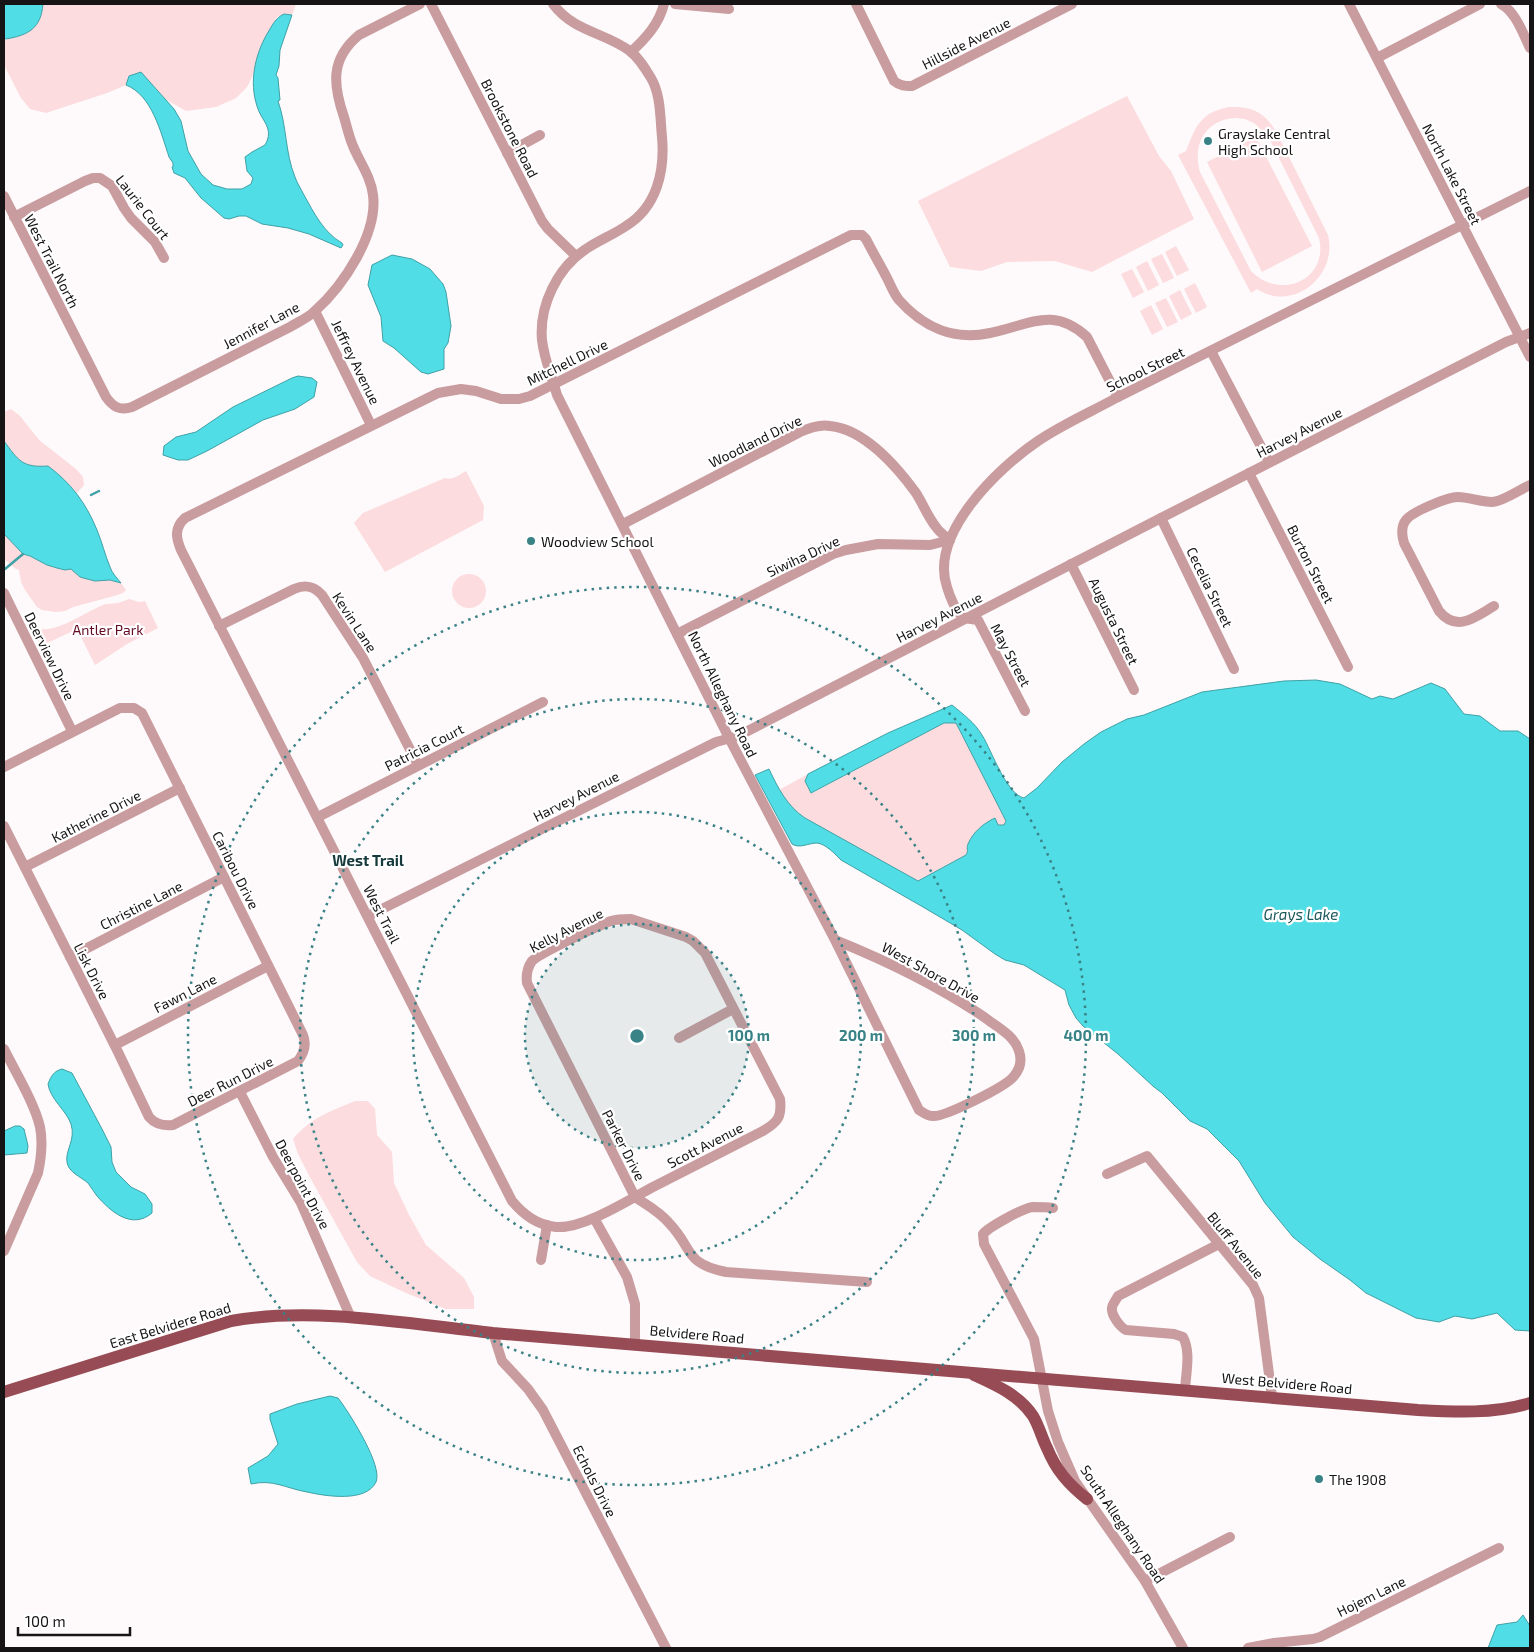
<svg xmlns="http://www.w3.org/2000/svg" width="1534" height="1652" font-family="'Exo 2',sans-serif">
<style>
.green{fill:#fcdcde;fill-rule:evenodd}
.water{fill:#50dde5;stroke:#3fa1a6}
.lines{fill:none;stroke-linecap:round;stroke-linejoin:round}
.stream{stroke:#3fa1a6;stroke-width:2.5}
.minor{stroke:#c99c9f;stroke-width:10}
.major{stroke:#974b54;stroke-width:12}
.ring{fill:none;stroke:#398286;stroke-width:2.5;stroke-dasharray:2.5 5}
.poi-dot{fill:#398286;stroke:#fff;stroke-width:2}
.labels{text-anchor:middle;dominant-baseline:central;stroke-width:4.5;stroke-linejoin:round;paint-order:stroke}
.street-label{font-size:14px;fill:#161414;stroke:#fff}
.poi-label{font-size:14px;fill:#161414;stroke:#fff;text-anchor:start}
.park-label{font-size:14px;fill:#630b22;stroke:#fff}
.neighbourhood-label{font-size:15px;font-weight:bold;fill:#16393b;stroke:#fff}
.water-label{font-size:15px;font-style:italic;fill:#1e595c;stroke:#fff}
.centre{fill:#398286;stroke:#fff;stroke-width:2.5}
.ring-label{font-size:15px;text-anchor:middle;font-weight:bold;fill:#398286;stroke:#fff;stroke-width:4.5;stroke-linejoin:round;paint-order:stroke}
</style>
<rect width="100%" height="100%" fill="#fef9fa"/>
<g class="green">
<path d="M43,4H296L292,15L284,14L277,17L262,43L253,75L247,87L236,98L216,107L186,111L165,99L152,84L129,76L126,85L107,93L46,113L30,109L21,98L4,65V41C8,38 13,38 19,36C35,31 42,21 43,4Z"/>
<path d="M1127,96L1159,156L1171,171L1194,219L1092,272L1055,261L1007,262L981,271L950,267L918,201Z"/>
<path d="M1229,107C1254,106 1266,113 1278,135L1328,235C1338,275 1294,313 1257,289L1251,293L1178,155L1186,151C1196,127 1199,113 1229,107ZM1236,118L1245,119L1254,123L1268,136L1319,238C1329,280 1280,301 1251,271L1200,172C1192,144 1206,119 1236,118Z"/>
<path d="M1256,137L1312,246L1262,272L1207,162Z"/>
<path d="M1176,246L1189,270L1177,276L1165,252Z"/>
<path d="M1162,254L1174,278L1163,283L1151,259Z"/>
<path d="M1147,261L1159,285L1148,291L1136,267Z"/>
<path d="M1132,269L1144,292L1133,298L1121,274Z"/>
<path d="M1195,283L1207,307L1196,313L1184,289Z"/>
<path d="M1180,290L1192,314L1181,320L1169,296Z"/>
<path d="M1166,298L1178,322L1167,327L1155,303Z"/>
<path d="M1151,305L1163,329L1152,335L1140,311Z"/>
<path d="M11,409L20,416L39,440L76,469L83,477L84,485L77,493L63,478L48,466L34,467L18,460L4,441V412Z"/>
<path d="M466,471L484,506L483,520L385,572L354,523L363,513L445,478C453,481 460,474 466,471Z"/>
<path d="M4,534L23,554L30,556L47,565L64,570L71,569L95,581L110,580L121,583L126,590L123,593L114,596L73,607L65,611L56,612L42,610L37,607L25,590L21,582L19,570L16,569L4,559Z"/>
<circle cx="469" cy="591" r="17"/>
<path d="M129,599L139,602L145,601L158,628L127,644L95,665L77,629L41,646L31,628L35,627C52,637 85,612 103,605C108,603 113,604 118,603C122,602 126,600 129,599Z"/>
<path d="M950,722L956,723L1006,821L1004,825H998L975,833L967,847L968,850L966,855L917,881L805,818L793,810L779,790L808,774L805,781L812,793L944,723Z"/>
<path d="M355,1101H368L375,1109L377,1135L392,1152L394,1183L409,1215L426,1245L464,1278L474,1297V1309H446L406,1293L370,1276L357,1262L312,1181L298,1154L293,1139C312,1117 329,1112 355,1101Z"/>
</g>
<g class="water">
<path d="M4,4H43C41,28 29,35 6,39L4,38Z"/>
<path d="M284,14L292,15L280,50L279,66L276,75L278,78L280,100L278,101C287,126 285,153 295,177C297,183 301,189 304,195C314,213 324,233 342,243L343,245L341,248L309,234L288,228L262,224L246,216H239L229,219L224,218L201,198L185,178L174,173L172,167H173V163L169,157C161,133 152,95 126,85L129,76L141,72L174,109L181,121L188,151L201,174L213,185L227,189H242L251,184L253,178L247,171L245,157L252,152L265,145C275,128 261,121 257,106C249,82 255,55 267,34C272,26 275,18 284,14Z"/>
<path d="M392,255L412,259L430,269L443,284L446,292L451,326L448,343L444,349V369L428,374L421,372L394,348L383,341L381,317L368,285L372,265Z"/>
<path d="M298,376L312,378L317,382L314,397L295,409L263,420L207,451L188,460H178L163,455L164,446L176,437L196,432L233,407L292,378Z"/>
<path d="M4,441C18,460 22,468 48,466C71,483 86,503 97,530C102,542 105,555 110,567C112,573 117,578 121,583L110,580L95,581L87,579L80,577L71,569L65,570L57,568L47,565L30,556L23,554L4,534Z"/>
<path d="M1316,680L1340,684L1372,699L1380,696L1393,699L1431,683L1445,689L1464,714L1480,716L1500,731H1518L1530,739V1331L1515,1330L1497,1313L1472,1319L1455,1316L1439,1322L1416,1318L1366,1293L1350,1280L1320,1259L1293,1237L1265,1203L1239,1161L1207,1129L1190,1121L1162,1093L1154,1087L1118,1054L1083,1026L1076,1018L1069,1005L1065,990L1024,965L1005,960L995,954L962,930L923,907L841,860C835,854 826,844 817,843C808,843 800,849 792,844L755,775L769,769C778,788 787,806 805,818L918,881L966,855C969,850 966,848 968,844C973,832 984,823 995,818L998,825H1004L1006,821L956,723H944L811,793L805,781L808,774L888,733L952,705C963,714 975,723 982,735C992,751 1006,794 1024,798L1037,788L1062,762L1084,744L1101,732L1127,719L1144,715L1202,692L1284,681Z"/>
<path d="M62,1069L72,1073L102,1129L111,1147L112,1162L116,1172L131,1187L145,1194L152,1204V1213C132,1230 111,1212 97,1196C94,1192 91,1187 88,1183C81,1177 68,1172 67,1162C65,1150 76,1140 71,1124C66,1110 50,1099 48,1084C51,1076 54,1071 62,1069Z"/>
<path d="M15,1126H20L24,1129L28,1146L27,1153L4,1155V1131Z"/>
<path d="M330,1396L338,1398L341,1402C351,1416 383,1466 376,1482C366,1503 325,1496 307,1492C285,1488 273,1479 251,1484L248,1468L268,1456L278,1444L270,1419V1414L297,1404Z"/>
<path d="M1523,1615L1530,1626V1648H1488L1497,1625L1517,1622Z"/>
</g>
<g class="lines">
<g class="stream">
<path d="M91,495L99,491"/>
<path d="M5,569L23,554"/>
</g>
<g class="minor">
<path d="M431,4L542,221L548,229L576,256"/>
<path d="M553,4C574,32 604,32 630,51C639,58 645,68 651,78C661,95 660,117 662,137C665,171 657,207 626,226C613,235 599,240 586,249C557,268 539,306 542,340C544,359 552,377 557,395L729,738L835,940L919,1110C924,1113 927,1116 933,1116C945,1117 1007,1086 1014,1076C1020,1069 1022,1060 1019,1051C1014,1035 997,1027 984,1017C937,985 887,961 835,940"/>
<path d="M675,4L729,9"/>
<path d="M856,4L894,81C900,86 905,86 912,86L1072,4"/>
<path d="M1349,4L1530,357"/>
<path d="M1501,4C1516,12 1523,34 1530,48"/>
<path d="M631,52C646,38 659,24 664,4"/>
<path d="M1377,58L1480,4"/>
<path d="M507,153L540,135"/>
<path d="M4,196L106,397C113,407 120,411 132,407L290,327C298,322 308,318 315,311C343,286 378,234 373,195C371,177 360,163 353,146C349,137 347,127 344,117C333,85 330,59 359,35L420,4"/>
<path d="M14,217L85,181L93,178H100L112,186L124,208L131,218L155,242L164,258"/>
<path d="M315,311L371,425"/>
<path d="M1211,351L1269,462"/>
<path d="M1249,473L1348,667"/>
<path d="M1161,518L1234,669"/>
<path d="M623,524L800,432C809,428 820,424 830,426C864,429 897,467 916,493C923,504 928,517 936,527C939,532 945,536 950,540"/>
<path d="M1071,564L1134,690"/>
<path d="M4,593L72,731"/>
<path d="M1494,606C1475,617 1457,633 1439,611L1404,543C1402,536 1401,526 1406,520C1412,512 1447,497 1458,497C1469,497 1480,502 1492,502C1502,502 1521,489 1530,485"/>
<path d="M219,626L294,589C306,584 314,586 322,595L363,658L418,765"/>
<path d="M677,634L833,554L846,550L878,544L930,545L950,540"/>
<path d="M1025,711L978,620C973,619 967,619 963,617C956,613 949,594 947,587C929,534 998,468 1038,441C1063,424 1091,412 1118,397L1530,191"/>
<path d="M4,767L120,708H134L142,713L303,1035C307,1045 304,1053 298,1061L173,1125C164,1126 156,1125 149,1117L118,1052L4,826"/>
<path d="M318,817L543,702"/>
<path d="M25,867L180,788"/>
<path d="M368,916L716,742L738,736L1161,518L1506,342L1530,333"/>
<path d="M70,957L224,877"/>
<path d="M679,1038L733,1009"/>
<path d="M115,1045L268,966"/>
<path d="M4,1049C15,1071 35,1104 40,1127C43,1142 41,1159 38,1173L4,1251"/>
<path d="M240,1092L273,1157L301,1203L351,1318"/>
<path d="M1107,1174L1147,1156L1253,1285L1259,1298L1272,1397"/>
<path d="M1053,1208C1046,1207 1039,1207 1033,1207C1023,1208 989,1227 983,1234L984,1244L1034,1339L1048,1411L1058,1442L1075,1481L1145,1581L1183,1648"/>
<path d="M594,1218L627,1277L635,1304V1344"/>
<path d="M541,1260L547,1225"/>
<path d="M867,1282L726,1272C683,1263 694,1249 669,1223C660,1212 647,1205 635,1197L527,983C526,975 527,968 532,961C539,954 599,925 611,921C618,919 624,919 631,919L686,937L693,941L705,953L780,1099C782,1117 778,1122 763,1131C726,1150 688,1169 651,1188C627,1201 583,1229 556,1227C537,1225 524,1215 512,1201L181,550C176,538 174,528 185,518L438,393L461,389L476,391L501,399H519L530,396L851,235H862L866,239C873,253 881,266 888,280C891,286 894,294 899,300C923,327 954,341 990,333C1028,326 1052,305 1087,337L1118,397"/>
<path d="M493,1333L502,1361L528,1389L543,1410L666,1648"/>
<path d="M1185,1390C1186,1372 1191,1352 1183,1337L1174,1334L1126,1330C1120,1327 1111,1315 1112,1308C1112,1305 1116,1300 1118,1296L1219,1244"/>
<path d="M1145,1581L1230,1537"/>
<path d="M1248,1648L1274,1643L1313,1639L1320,1637L1499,1548"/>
</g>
<g class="major">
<path d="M974,1375C996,1385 1019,1395 1033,1416C1039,1426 1042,1438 1047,1448C1056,1470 1068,1484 1087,1499"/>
<path d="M4,1392L231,1321C313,1306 409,1324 493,1333L1418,1410C1455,1412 1494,1414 1530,1403"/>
</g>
</g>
<circle cx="637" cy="1036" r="112" fill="#398286" fill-opacity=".12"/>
<g class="ring">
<circle cx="637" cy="1036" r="112"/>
<circle cx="637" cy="1036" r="224"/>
<circle cx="637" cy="1036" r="337"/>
<circle cx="637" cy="1036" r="449"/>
</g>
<g class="poi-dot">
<circle cx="1208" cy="141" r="5"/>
<circle cx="531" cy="541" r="5"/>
<circle cx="1319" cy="1479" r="5"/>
</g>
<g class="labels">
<g class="street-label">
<text transform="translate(966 43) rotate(-27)">Hillside Avenue</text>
<text transform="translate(510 128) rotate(63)">Brookstone Road</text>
<text transform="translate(1452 174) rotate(63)">North Lake Street</text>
<text transform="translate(143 207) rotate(52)">Laurie Court</text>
<text transform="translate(52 261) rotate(63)">West Trail North</text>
<text transform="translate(261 325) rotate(-28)">Jennifer Lane</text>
<text transform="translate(356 362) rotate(64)">Jeffrey Avenue</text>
<text transform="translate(567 362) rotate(-26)">Mitchell Drive</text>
<text transform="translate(1145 369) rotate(-26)">School Street</text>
<text transform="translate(1299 432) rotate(-27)">Harvey Avenue</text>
<text transform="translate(755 441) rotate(-26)">Woodland Drive</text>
<text transform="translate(803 556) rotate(-25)">Siwiha Drive</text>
<text transform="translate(1311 564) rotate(63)">Burton Street</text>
<text transform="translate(1210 587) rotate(64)">Cecelia Street</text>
<text transform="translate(939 617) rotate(-27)">Harvey Avenue</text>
<text transform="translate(1114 621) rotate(64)">Augusta Street</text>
<text transform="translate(355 622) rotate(57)">Kevin Lane</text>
<text transform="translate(1011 655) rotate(62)">May Street</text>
<text transform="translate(50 656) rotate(64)">Deerview Drive</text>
<text transform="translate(723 694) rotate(64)">North Alleghany Road</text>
<text transform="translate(424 747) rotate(-27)">Patricia Court</text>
<text transform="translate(576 796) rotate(-27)">Harvey Avenue</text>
<text transform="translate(96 816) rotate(-27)">Katherine Drive</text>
<text transform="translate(236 870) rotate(63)">Caribou Drive</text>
<text transform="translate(141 905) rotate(-27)">Christine Lane</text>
<text transform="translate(382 914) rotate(63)">West Trail</text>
<text transform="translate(566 930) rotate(-27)">Kelly Avenue</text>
<text transform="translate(92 971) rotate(63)">Lisk Drive</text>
<text transform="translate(931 972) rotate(29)">West Shore Drive</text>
<text transform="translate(185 993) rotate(-27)">Fawn Lane</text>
<text transform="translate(230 1081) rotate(-27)">Deer Run Drive</text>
<text transform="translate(624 1145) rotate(63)">Parker Drive</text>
<text transform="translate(705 1145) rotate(-27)">Scott Avenue</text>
<text transform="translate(303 1184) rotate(62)">Deerpoint Drive</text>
<text transform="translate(1236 1245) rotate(51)">Bluff Avenue</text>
<text transform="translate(170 1325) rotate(-17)">East Belvidere Road</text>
<text transform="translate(697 1334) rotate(5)">Belvidere Road</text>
<text transform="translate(1287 1383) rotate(5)">West Belvidere Road</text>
<text transform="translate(595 1481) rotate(63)">Echols Drive</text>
<text transform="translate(1123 1524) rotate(56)">South Alleghany Road</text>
<text transform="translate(1371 1596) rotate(-26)">Hojem Lane</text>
</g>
<g class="poi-label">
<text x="1218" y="133">Grayslake Central<tspan x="1218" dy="16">High School</tspan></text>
<text x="541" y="541">Woodview School</text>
<text x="1329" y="1479">The 1908</text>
</g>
<g class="park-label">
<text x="108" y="629">Antler Park</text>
</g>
<g class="neighbourhood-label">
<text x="368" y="860">West Trail</text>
</g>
<g class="water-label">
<text x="1301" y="914">Grays Lake</text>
</g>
</g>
<circle cx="637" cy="1036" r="8" class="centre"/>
<g class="ring-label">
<text x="749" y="1041">100 m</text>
<text x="861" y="1041">200 m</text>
<text x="974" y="1041">300 m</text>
<text x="1086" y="1041">400 m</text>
</g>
<rect width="1534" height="1652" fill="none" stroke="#161414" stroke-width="10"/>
<path d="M18 1627v8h112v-8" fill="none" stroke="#161414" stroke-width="2.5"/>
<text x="25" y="1627" font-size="15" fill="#161414" stroke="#ffffff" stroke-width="4" paint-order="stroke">100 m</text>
</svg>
